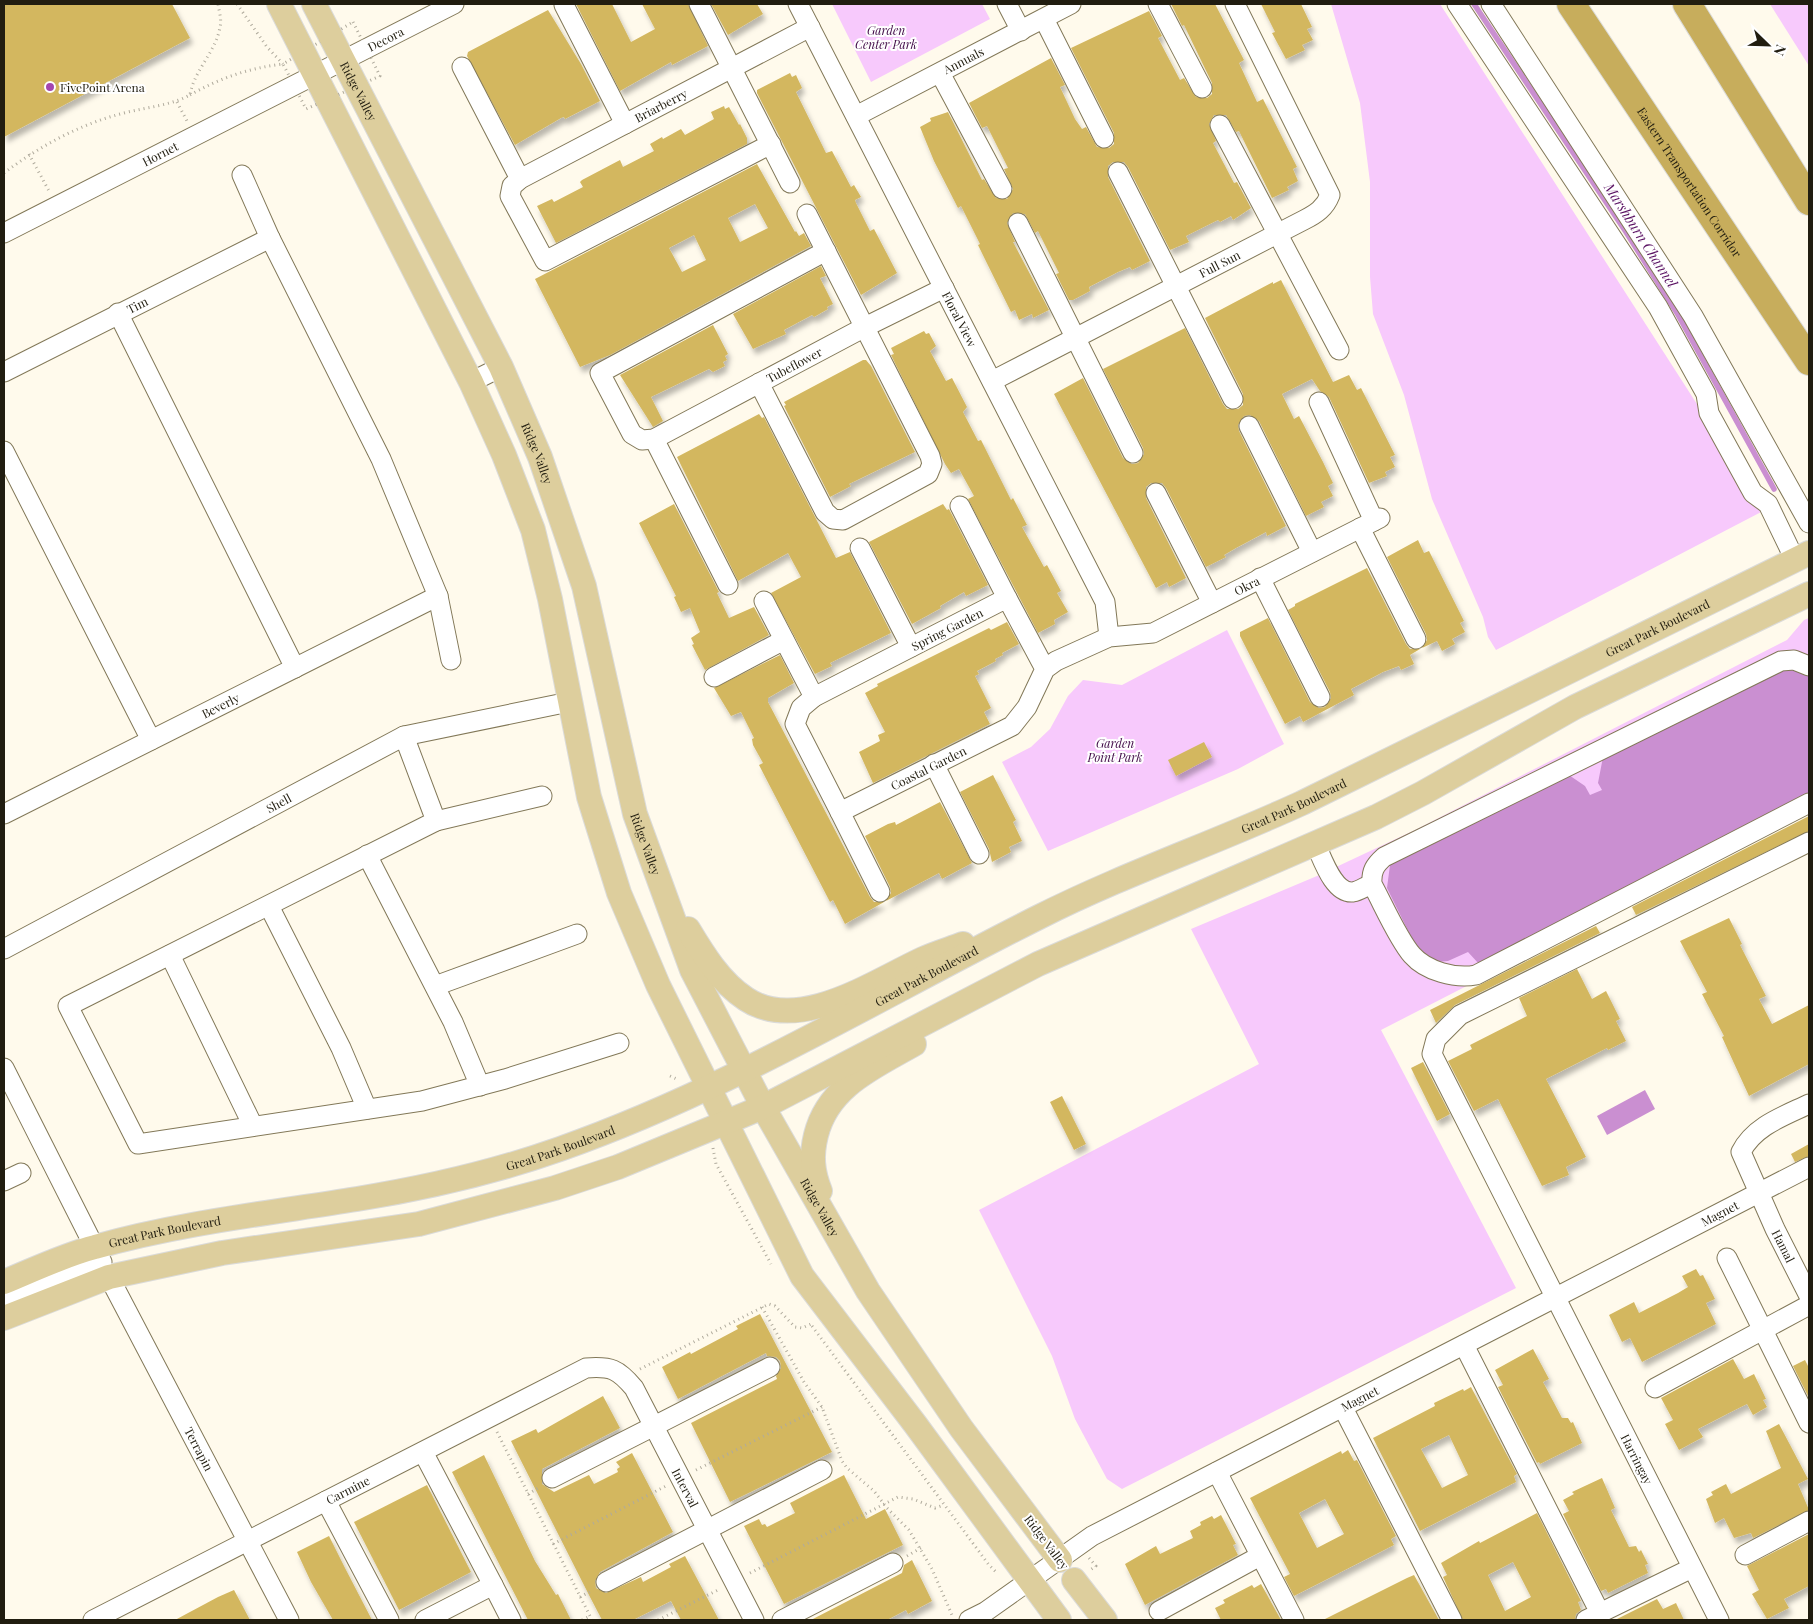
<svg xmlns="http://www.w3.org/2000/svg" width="1813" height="1624" font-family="'Playfair Display',serif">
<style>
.green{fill:#f7c9fc}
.water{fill:#ca8fd1}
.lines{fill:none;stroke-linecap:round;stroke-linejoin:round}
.stream{stroke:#ca8fd1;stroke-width:5.5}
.building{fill:#d3b75f;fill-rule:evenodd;filter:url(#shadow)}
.minor-casing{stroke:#827858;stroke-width:21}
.major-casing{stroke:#dbdbd9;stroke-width:26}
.highway-casing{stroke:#dbdbd9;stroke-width:30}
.path{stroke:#b0ab9d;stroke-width:3;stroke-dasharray:1 4;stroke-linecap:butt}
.minor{stroke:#fff;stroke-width:19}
.major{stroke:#ddce9d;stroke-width:24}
.highway{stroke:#c7ad5c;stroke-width:28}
.poi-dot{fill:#a446b0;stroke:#fff;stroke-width:2}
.labels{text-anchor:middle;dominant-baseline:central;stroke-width:4;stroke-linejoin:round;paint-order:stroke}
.park-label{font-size:12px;font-style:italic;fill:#420c49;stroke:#fff}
.street-label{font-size:12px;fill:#211d10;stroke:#fff}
.poi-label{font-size:12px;fill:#211d10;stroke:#fff;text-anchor:start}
.water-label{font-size:14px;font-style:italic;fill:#580f61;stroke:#fff}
</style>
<defs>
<filter id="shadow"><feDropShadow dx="3" dy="5.5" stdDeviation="2.5" flood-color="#0004"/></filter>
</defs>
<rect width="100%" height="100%" fill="#fffaec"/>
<g class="green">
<path d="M832,4H982L990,19L871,82Z"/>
<path d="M1331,4H1440L1765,510L1496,650L1488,637L1483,617L1432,499L1404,395L1373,314L1370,277V182L1360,103Z"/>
<path d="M1770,4H1809V66Z"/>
<path d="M1809,618V810L1381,1030L1516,1288L1122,1489L1107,1479L1075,1419L1052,1356L979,1210L1259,1064L1191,929L1317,876L1417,829L1787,640L1804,620Z"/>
<path d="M1227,630L1284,744L1238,769L1048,851L1002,762L1031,747L1050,729L1068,696L1083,680L1122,685Z"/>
</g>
<g class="water">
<path d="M1795,668L1809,674V793L1479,964L1468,952L1448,961L1436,962L1423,955L1414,943L1387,888L1390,865L1495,808L1566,773L1585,786L1590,795L1602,790L1598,783L1603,757L1783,669Z"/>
<path d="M1645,1090L1655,1109L1607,1135L1597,1116Z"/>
</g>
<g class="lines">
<path class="stream" d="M1474,4L1626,232L1677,313L1774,489"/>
</g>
<g class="building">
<path d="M4,4H172L190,38L4,137Z"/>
<path d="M576,4H612L631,42L655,29L642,4H688L708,46L672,65L671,62L620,91Z"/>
<path d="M711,4H757L763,14L728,35Z"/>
<path d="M1171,4H1215L1244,60L1239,63L1257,102L1263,99L1297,167L1293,169L1298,181L1287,187L1289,190L1272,198L1239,131L1236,132L1226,115H1214L1209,124L1216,141L1213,143L1234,183L1237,182L1251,208L1233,220L1231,216L1220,222L1218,220L1186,236L1189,242L1170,250L1128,167L1124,162H1113L1108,166V177L1150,261L1132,270L1130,267L1118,272L1089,287L1090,291L1073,300H1069L1056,274L1059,273L1038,231L1035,233L1025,214L1013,213L1007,223L1015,242H1013L1049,310L1033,318L1032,314L1019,320L1015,310L1011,312L978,245L980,244L961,206L958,208L934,161L920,127L931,121L930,118L948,112L982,180L984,179L996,198L1007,199L1013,189L1004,169L1008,168L987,126L982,128L969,103L1051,58L1065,85L1060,87L1075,119L1082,129L1086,127L1097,147L1109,148L1114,144V133L1071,48L1149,11L1162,36L1158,38L1180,80L1184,78L1196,97L1207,98L1212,94V83L1184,25L1182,26Z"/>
<path d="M1261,4H1301L1312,27L1307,29L1313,40L1302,45L1305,50L1286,59L1272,33L1275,32Z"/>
<path d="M548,10L581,64L600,101L565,119L564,117L561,118L515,145L467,56L468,52Z"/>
<path d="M790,73L792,77L796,75L802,88L796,92L826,153L832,151L851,187L854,185L861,197L855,200L856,203L870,231L874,229L897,273L861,295L757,93V90Z"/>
<path d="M724,106L725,109L729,107L739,125L740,124L747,138V144L556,243L537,206L552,199L554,202L583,187L580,182L582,180L620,160L623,167L654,151L650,144L662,137L663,139L681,129L685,135L714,119L711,112Z"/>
<path d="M757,164L795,232L796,231L799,236L804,233L811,246L610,355L580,367L535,279ZM755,204L768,228L740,242L728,218ZM694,235L706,260L682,272L669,248Z"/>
<path d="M821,266L826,276L820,278L833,304L827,307L828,309L814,317L812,315L784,330L786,334L753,349L733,314Z"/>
<path d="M1281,280L1333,382L1349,375L1357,390L1361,388L1395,455L1390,457L1395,467L1385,472L1387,476L1369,483L1329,397L1320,391L1312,379L1282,394L1294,419L1299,416L1323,462L1333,483L1328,486L1333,496L1321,502L1324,507L1306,516L1259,421L1250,415L1244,416L1238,425L1239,431L1286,526L1267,536L1266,532L1236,548L1224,555L1226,557L1206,567L1166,488L1162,483H1151L1146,487V498L1186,578L1169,587L1167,582L1156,588L1054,394L1083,378L1123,458L1132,464L1138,463L1144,454L1143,448L1103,369L1185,328L1223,404L1227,409H1238L1243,405V394L1205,318L1273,282V284Z"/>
<path d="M713,325L728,354L725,356L727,360L723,362L725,366L713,372L709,369L651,397L663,421L653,427L620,375Z"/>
<path d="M924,331L926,334L929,333L936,346L930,351L946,381L952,378L967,407L963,412L978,441L981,440L1011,500L1013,498L1027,525L1022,527L1044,567L1047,565L1061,591L1057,593L1068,612L1054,620L1055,624L1038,633L968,499L974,496L959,469L951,473L945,464L891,355L894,354L891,348Z"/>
<path d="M863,360H866L871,366L915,452L849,484L851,486L830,497L784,406L786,405L784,402Z"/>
<path d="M759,414L762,418L764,417L836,558L850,552L891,633L830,663L832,666L815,674L771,593L801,577L788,553L738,581L677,457Z"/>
<path d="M674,504L719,592L717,593L729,618L754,607L769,635L705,670L692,645L694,644L691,638L700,632L690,608L681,612L674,597L676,596L639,523Z"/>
<path d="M943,504L947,510L949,509L988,585L966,596L964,592L940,606L941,608L912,624L869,542Z"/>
<path d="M1418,540L1424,553L1429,551L1464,621L1460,623L1465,632L1452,639L1455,644L1442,651L1437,641L1422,648L1427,640L1426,634L1387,557Z"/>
<path d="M1367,568L1406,644L1410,649H1420L1410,655L1414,664L1401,670L1399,666L1383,672L1351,689L1354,695L1303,722L1300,716L1285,724L1240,636V632L1268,618L1310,702L1319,708L1325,707L1331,698L1330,692L1288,610L1295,606V604Z"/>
<path d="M1007,622L1019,644L1002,653L1003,655L995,659L996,661L977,671L979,674L975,676L991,708L984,712L990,724L873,783L859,752L880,741L878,735L885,732L865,693L878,686L877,684L989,628L991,630Z"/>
<path d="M780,655L794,683L768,698V702L870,897L874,902H884L845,924L833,900L830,902L759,765L763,763L753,745L752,739L754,738L741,712L731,716L714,688Z"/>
<path d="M1204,742L1212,757L1176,776L1168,760Z"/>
<path d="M993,775L1016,820L1013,822L1022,841L1009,847L1011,852L992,862L989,849L960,792Z"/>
<path d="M940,802L972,863L942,879L939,873L886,901L891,893L890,887L865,836L888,824L895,822L896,825Z"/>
<path d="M1809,816V831L1636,915L1632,907Z"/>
<path d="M1729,918L1742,944L1740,945L1766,996L1759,999L1772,1024L1809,1005V1064L1749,1096L1722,1037L1724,1036L1702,994L1707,992L1680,941Z"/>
<path d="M1596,926L1600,933L1455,1005L1436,1023L1430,1010Z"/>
<path d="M1577,969L1592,999L1606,991L1620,1019L1616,1021L1626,1041L1608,1050L1607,1048L1546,1079L1586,1157L1566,1167L1569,1175L1542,1186L1498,1099L1474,1111L1448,1061L1472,1049L1470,1045L1527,1016L1519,998Z"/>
<path d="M1423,1062L1450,1114L1437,1121L1411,1068Z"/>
<path d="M1062,1096L1086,1144L1074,1150L1050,1102Z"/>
<path d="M1809,1144V1156L1795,1162L1791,1154Z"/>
<path d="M1696,1269L1700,1276L1703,1275L1715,1299L1706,1303L1716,1324L1642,1362L1630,1338L1622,1342L1609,1315L1634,1302L1639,1313L1678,1293L1688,1287L1682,1276Z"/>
<path d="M760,1314L832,1452L730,1502L691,1423L777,1379L776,1376L781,1368L780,1361L776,1357L767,1356L766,1353L678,1399L662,1367L690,1352L691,1354L738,1329L736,1326Z"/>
<path d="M1533,1349L1549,1379L1543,1382L1562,1418H1568L1571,1423L1573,1422L1582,1443L1540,1464L1539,1462L1537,1463L1498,1387L1503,1385L1495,1370Z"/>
<path d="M1733,1359L1744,1379L1754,1374L1766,1399L1763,1400L1767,1407L1753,1415L1747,1404L1729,1413L1698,1429L1703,1437L1679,1450L1665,1424L1673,1420L1661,1398Z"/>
<path d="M1805,1360L1809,1368V1398L1793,1366Z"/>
<path d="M1471,1387L1517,1474L1514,1476L1516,1482L1420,1531L1373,1438L1435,1406L1434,1403L1463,1389L1464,1391ZM1449,1435L1468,1475L1442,1488L1421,1449Z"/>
<path d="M603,1396L620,1428L542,1469V1484L554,1492L589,1475L594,1484L618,1472L617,1469L620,1467L616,1462L632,1453L673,1532L600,1572L595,1581L596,1588L606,1593L641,1577L643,1582L671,1567L669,1564L685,1556L719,1620H681L671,1601L633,1620H602L590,1597L511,1441L536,1429L538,1433Z"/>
<path d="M1779,1424L1808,1479L1798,1484L1809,1510L1753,1538L1751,1533L1734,1538L1724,1518L1715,1523L1706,1499L1713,1495L1711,1492L1726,1484L1731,1494L1781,1468L1766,1431Z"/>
<path d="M1348,1450L1354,1461L1357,1460L1396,1536L1391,1539L1394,1545L1294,1596L1284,1577L1290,1574L1250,1498L1341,1451L1342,1454ZM1325,1499L1344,1534L1317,1548L1299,1513Z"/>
<path d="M484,1455L535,1561L556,1595L558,1594L571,1620H528L452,1472Z"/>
<path d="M844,1475L866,1519L885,1509L903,1545L784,1604L744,1526L759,1519L762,1525L765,1524L767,1527L795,1513L790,1503Z"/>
<path d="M1602,1478L1615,1508L1611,1510L1629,1547L1636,1546L1639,1552L1641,1550L1648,1564L1645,1565L1648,1573L1608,1593L1606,1589L1601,1591L1563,1514L1569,1511L1563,1500L1574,1494L1572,1492Z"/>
<path d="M427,1485L471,1572L399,1610L354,1522Z"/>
<path d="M1537,1513L1581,1601L1578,1602L1581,1610L1576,1614L1575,1620H1463L1443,1577L1447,1575L1441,1563L1479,1541L1480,1543ZM1513,1562L1531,1597L1505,1611L1488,1575Z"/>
<path d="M1221,1515L1236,1544L1233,1545L1238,1555L1145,1605L1125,1564L1156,1546L1160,1554L1193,1538L1190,1531L1201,1525L1200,1522L1212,1516L1214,1519Z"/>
<path d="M1809,1534V1586L1784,1599L1789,1608L1767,1619L1752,1594L1759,1590L1747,1566Z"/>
<path d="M329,1536L345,1568L372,1620H333L311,1582L297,1552Z"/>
<path d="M912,1560L932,1601L908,1614L906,1610L887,1620H811L902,1573L904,1565Z"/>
<path d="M1414,1575L1439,1620H1323L1407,1578Z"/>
<path d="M1261,1584L1281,1620H1221L1215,1608L1225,1603L1223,1600L1252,1585L1254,1588Z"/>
<path d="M234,1590L250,1620H175L218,1597Z"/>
<path d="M1657,1599L1663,1609L1676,1603L1684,1620H1615Z"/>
</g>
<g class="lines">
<defs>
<g id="minor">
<path d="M699,4L790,183"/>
<path id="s1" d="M798,4L1105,602L1109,637"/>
<path d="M1007,4L1021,31"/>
<path d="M1158,4L1202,88"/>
<path d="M1457,4L1658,307L1706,394L1709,413L1753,493L1768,504L1795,560"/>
<path d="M1491,4L1693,316L1809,523"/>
<path d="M564,5L625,124"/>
<path d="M1044,19L1104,138"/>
<path d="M462,67L520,179"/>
<path d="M940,73L1002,189"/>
<path id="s2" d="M856,116L1071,4"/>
<path d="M1220,125L1339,350"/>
<path id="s3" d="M771,144L545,261L510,196L512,186L520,179L810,27"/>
<path d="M1118,172L1233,399"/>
<path d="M242,175L270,238L381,459L438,596L451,660"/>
<path d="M1018,223L1133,453"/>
<path id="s4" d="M4,233L454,4"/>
<path id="s5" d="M826,251L600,373L632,434L642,440L654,439L865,327L944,288"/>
<path d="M118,313L295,668"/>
<path id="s6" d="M4,372L270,238"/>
<path id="s7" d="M992,381L1304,220C1316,214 1325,208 1330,195L1235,4"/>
<path d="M471,382L501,367"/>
<path d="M759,383L825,512L833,519L843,520L928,474L932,464L930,456L807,214"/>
<path d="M1319,402L1374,521"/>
<path d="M1249,426L1312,552"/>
<path d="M654,439L728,585"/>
<path d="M4,451L151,740"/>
<path d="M1156,493L1212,603"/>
<path d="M960,506L1007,598"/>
<path d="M1360,528L1416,639"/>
<path d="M860,548L911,647"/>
<path d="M1260,578L1320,697"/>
<path d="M764,601L814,697"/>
<path d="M1809,666L1794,660L1781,661L1384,857C1375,865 1371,871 1372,884C1383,904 1398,939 1412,955C1426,971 1455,979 1476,975L1809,803"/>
<path id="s8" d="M1045,669L1007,598L814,697L801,708L795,724L840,812L1012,726L1027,707L1045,669L1056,661L1109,637L1153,633L1380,518"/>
<path d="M714,677L784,640"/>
<path d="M404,736L436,821L68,1006L138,1144L422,1101L505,1079L619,1043"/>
<path d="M934,764L979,854"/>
<path d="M840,812L880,892"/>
<path id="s9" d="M4,814L438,596"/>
<path d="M436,821L542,796"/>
<path d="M1315,843C1322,857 1333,894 1353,892C1359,891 1366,886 1372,884"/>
<path d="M367,855L453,1022L480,1086"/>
<path d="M269,906L341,1048L367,1109"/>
<path id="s10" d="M4,949L404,736L569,702"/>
<path d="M170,955L253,1126"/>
<path d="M435,986L577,934"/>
<path d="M4,1068L102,1262L4,1303"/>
<path id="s11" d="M1809,1104C1784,1116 1754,1126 1741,1152L1775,1229L1809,1296"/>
<path d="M4,1181L21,1173"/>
<path d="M1727,1258L1809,1423"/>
<path id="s12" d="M109,1277L289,1620"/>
<path d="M1464,1345L1600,1613L1586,1620"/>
<path d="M1655,1388L1809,1305"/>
<path d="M1343,1408L1452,1620"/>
<path d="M423,1452L493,1585L425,1620"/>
<path d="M1217,1472L1294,1620"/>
<path d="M552,1478L770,1367"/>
<path d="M326,1501L389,1620"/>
<path d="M1745,1555L1809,1521"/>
<path d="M606,1582L822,1470"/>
<path d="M493,1585L511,1620"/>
<path d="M1159,1611L1260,1556"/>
<path d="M1600,1613L1692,1568"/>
<path id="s13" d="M93,1620L586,1368C611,1366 618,1369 634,1388L754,1620"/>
<path d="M782,1620L893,1563"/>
<path id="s14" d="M969,1620L985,1612L1092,1536L1809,1167"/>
<path d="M1719,1620L1432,1054L1436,1039L1460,1015L1809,842"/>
</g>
<g id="major">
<path d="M279,4L471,382L504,455L533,530L550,599L589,797L619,893L658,985L802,1276L915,1424L1059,1620"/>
<path id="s15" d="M314,4L501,367L540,457L584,586L635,814L692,970L763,1107L868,1291L961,1428L1060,1560"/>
<path d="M688,929C703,954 720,982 746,999C799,1034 875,981 923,959C936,953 950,949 963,944"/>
<path d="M820,1191C812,1171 811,1155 816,1135C828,1086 874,1067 914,1044"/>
<path id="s16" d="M4,1282C33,1270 64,1255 95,1247C180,1223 270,1213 357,1199C425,1188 495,1172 560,1149C728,1090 881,996 1039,917C1124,874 1215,843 1302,803L1809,553"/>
<path d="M4,1318L109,1277L222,1253L419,1224L555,1188L618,1167L763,1107L1038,964L1376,817L1423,793L1575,707L1809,594"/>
<path d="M1074,1580L1105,1620"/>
</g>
<g id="highway">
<path id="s17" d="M1571,4L1809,361"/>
<path d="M1687,4L1809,201"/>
</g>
</defs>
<use href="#minor" class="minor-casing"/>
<use href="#major" class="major-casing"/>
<use href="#highway" class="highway-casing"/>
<g class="path">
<path d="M237,4L267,47L283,64"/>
<path d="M353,22L380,76L306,109L283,64Z"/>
<path d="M190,95C220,78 249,68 283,64"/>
<path d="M177,102L187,121"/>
<path d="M29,154L49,191"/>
<path d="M4,173C40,146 80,124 124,113C147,107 169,106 190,95C194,70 216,52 220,27C222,20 219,11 218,4"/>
<path d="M670,1076L679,1080"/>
<path d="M713,1148L716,1164L771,1264"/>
<path d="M762,1307L804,1382L822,1407L842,1461L847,1468L874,1491L887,1508L909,1530L932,1569L952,1615"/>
<path d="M812,1326L989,1565L997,1573"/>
<path d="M640,1369L769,1304L775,1306L795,1327L802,1328L811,1324"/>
<path d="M497,1432L592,1620"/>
<path d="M696,1470L822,1407"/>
<path d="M528,1494L538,1488"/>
<path d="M553,1544L666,1486"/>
<path d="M907,1556L921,1548"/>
<path d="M1089,1558L1096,1566L1090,1570"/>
<path d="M750,1573L898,1497L913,1499L935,1508L944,1505"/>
<path d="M580,1597L593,1590"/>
<path d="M582,1620L590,1616"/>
<path d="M658,1620L720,1589"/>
</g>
<use href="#minor" class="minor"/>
<use href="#major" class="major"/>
<use href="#highway" class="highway"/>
</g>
<circle class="poi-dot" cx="50" cy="87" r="5"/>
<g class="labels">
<g class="park-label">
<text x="886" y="30">Garden<tspan x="886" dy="14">Center Park</tspan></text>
<text x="1115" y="743">Garden<tspan x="1115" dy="14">Point Park</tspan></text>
</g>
<g class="street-label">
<text stroke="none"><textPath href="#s4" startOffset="428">Decora</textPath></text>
<text stroke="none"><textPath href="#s2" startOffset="121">Annuals</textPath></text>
<text stroke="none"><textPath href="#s15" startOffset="98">Ridge Valley</textPath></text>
<text stroke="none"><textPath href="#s3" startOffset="508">Briarberry</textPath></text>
<text stroke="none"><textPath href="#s4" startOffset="175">Hornet</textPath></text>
<text stroke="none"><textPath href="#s17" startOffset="214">Eastern Transportation Corridor</textPath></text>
<text stroke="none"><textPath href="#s7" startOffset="256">Full Sun</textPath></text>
<text stroke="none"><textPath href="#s6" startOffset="149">Tim</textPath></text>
<text stroke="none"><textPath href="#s1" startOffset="354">Floral View</textPath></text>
<text stroke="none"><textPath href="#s5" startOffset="508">Tubeflower</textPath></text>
<text stroke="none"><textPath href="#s15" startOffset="502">Ridge Valley</textPath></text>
<text stroke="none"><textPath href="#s8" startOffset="910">Okra</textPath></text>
<text transform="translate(947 629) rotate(-27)">Spring Garden</text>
<text stroke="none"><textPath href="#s16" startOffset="1789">Great Park Boulevard</textPath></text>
<text stroke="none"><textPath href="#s9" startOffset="242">Beverly</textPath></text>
<text stroke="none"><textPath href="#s8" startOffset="529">Coastal Garden</textPath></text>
<text stroke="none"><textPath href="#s10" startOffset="311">Shell</textPath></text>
<text stroke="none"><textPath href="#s16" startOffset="1384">Great Park Boulevard</textPath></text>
<text stroke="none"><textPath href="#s15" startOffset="908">Ridge Valley</textPath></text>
<text stroke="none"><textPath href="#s16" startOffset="979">Great Park Boulevard</textPath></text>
<text stroke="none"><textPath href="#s16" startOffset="574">Great Park Boulevard</textPath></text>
<text stroke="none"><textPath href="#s15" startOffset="1312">Ridge Valley</textPath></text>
<text stroke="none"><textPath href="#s14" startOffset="855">Magnet</textPath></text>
<text stroke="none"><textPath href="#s16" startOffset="169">Great Park Boulevard</textPath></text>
<text stroke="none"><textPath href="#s11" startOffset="188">Hamal</textPath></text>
<text stroke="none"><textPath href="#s14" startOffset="450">Magnet</textPath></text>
<text stroke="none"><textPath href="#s12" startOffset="194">Terrapin</textPath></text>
<text transform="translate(1637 1459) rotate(63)">Harringay</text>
<text stroke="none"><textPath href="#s13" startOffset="721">Interval</textPath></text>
<text stroke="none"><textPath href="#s13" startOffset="286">Carmine</textPath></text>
<text transform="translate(1047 1542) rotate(53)">Ridge Valley</text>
</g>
<g class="poi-label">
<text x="60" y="87">FivePoint Arena</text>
</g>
<g class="water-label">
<text transform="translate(1641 235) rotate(57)">Marshburn Channel</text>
</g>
</g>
<rect width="1813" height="1624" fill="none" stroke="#211d10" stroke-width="10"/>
<g transform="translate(1768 45) rotate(113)" stroke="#ffffff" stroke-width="4" paint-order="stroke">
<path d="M0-4L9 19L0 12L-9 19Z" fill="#211d10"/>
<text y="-8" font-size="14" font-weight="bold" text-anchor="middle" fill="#211d10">N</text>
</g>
</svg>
